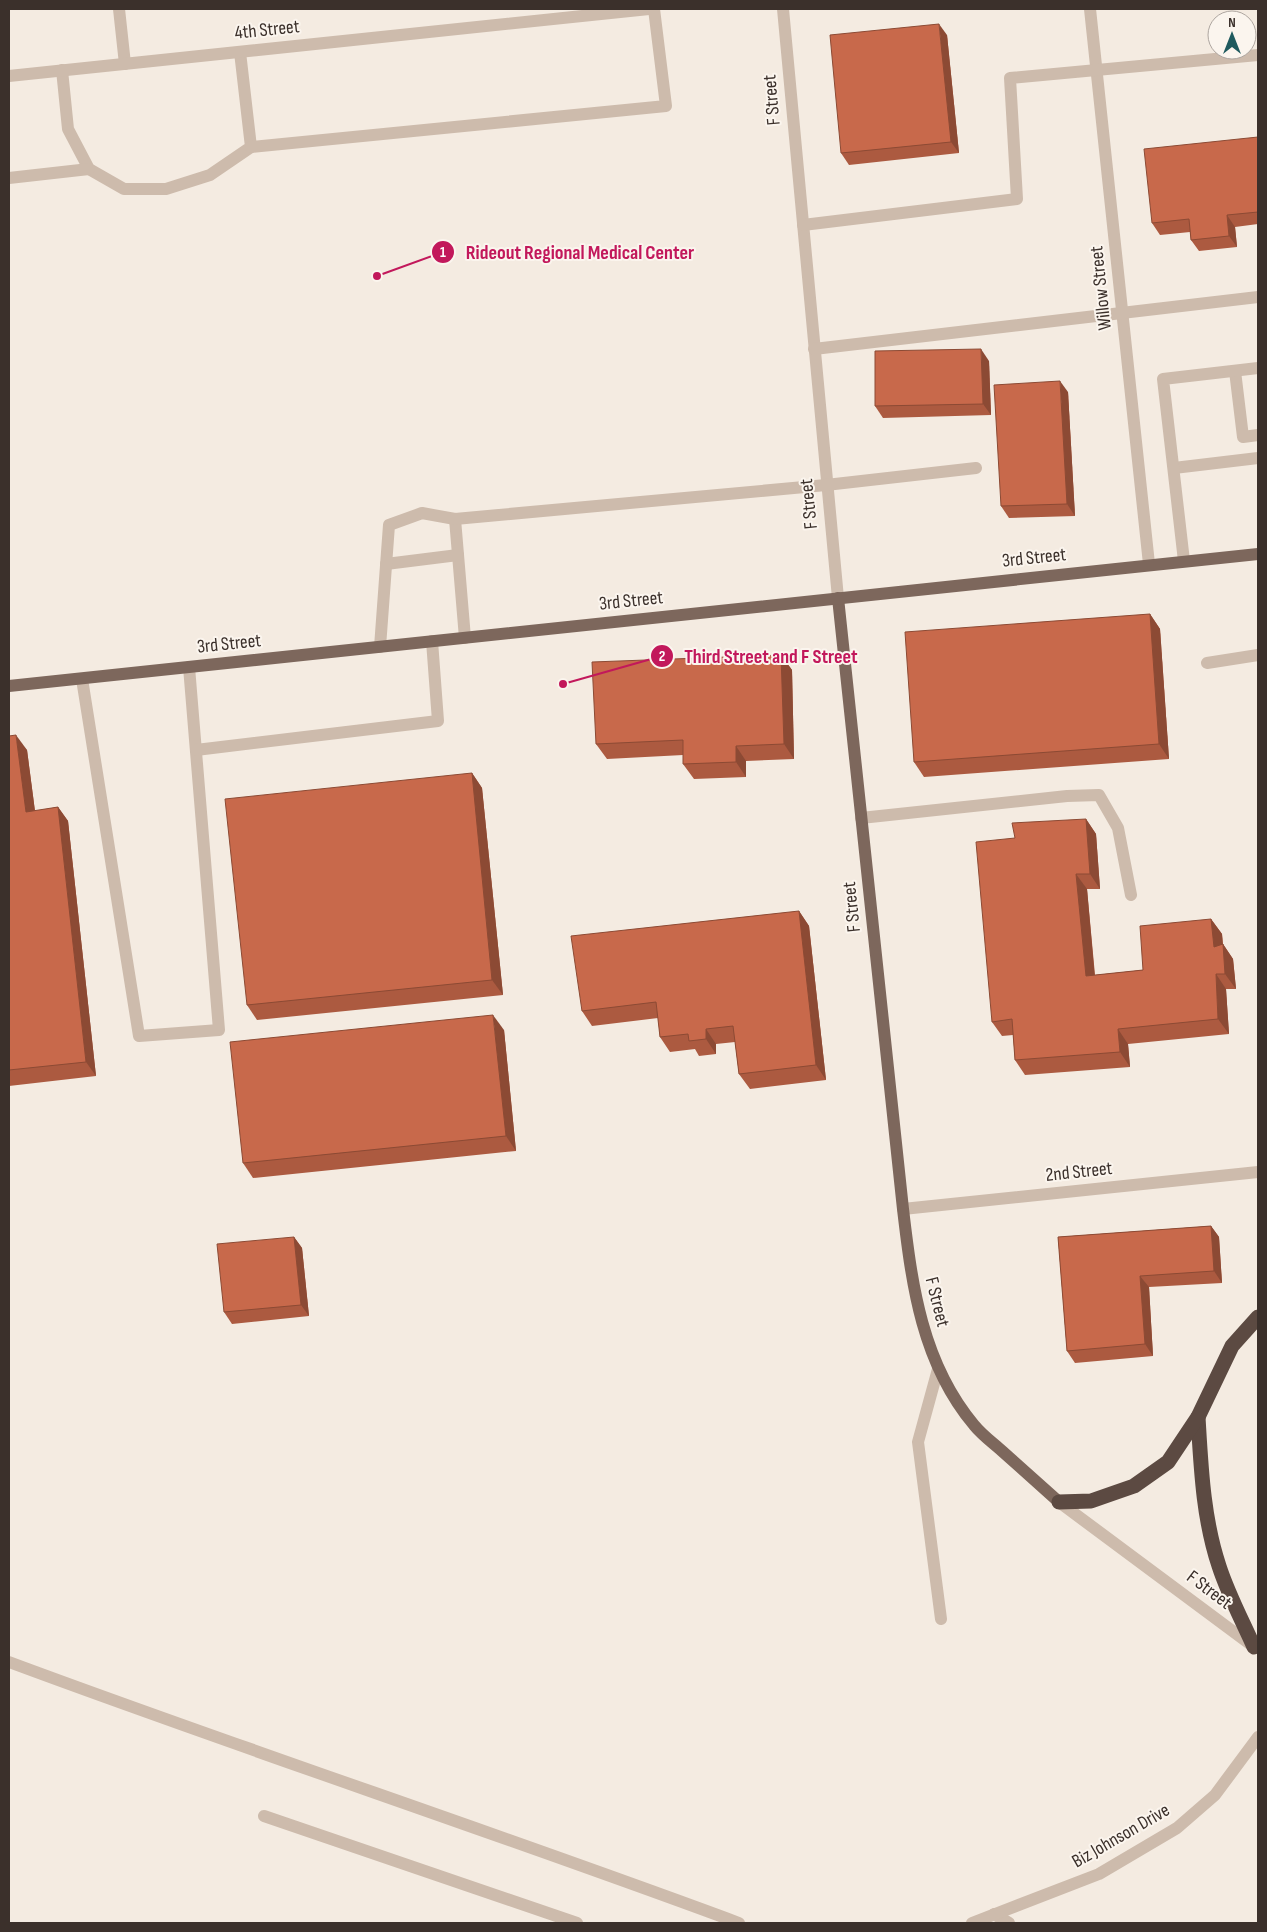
<svg xmlns="http://www.w3.org/2000/svg" width="1267" height="1932" font-family="'Sofia Sans Condensed',sans-serif">
<style>
.lines{fill:none;stroke-linecap:round;stroke-linejoin:round}
.minor{stroke:#cdbbac;stroke-width:12}
.major{stroke:#7d675c;stroke-width:12}
.highway{stroke:#5c4a42;stroke-width:15}
.wall{fill:#ac5a40}
.shaded-wall{fill:#8c4a34}
.building{fill:#c8694b;stroke:#8c4a34}
.labels{text-anchor:middle;dominant-baseline:central;stroke-width:4;stroke-linejoin:round;paint-order:stroke}
.street-label{font-size:19px;fill:#3b302b;stroke:#fbf5ee}
.leader{fill:none;stroke:#c2185b;stroke-width:2}
.callout-dot{fill:#c2185b;stroke:#fbf5ee;stroke-width:2}
.mark-label{font-size:15px;text-anchor:middle;font-weight:bold;fill:#fff}
.callout-label{font-size:20px;text-anchor:middle;font-weight:bold;fill:#c2185b;stroke:#fbf5ee;stroke-width:4;stroke-linejoin:round;paint-order:stroke}
</style>
<rect width="100%" height="100%" fill="#f4ebe1"/>
<g class="lines">
<g class="minor">
<path d="M119,9L125,64"/>
<path d="M783,9L838,598"/>
<path d="M1090,9L1149,564"/>
<path d="M62,70L68,129L89,169L124,189H166L210,175L251,147L240,52"/>
<path d="M9,76L649,9"/>
<path d="M251,147L666,106L654,9"/>
<path d="M9,178L89,169"/>
<path d="M803,225L1017,199L1010,78L1258,55"/>
<path d="M814,349L1258,297"/>
<path d="M1235,371L1243,437L1258,435"/>
<path d="M1174,468L1258,458"/>
<path d="M455,519L465,638"/>
<path d="M1184,561L1163,379L1258,368"/>
<path d="M386,564L458,555"/>
<path d="M380,647L389,525L422,513L455,519L826,485L976,468"/>
<path d="M1207,663L1258,655"/>
<path d="M82,679L139,1036L219,1030L189,667"/>
<path d="M196,750L438,721L432,641"/>
<path d="M861,818L1067,796L1099,795L1118,828L1131,895"/>
<path d="M903,1209L1258,1172"/>
<path d="M938,1369L918,1442L941,1619"/>
<path d="M1059,1502L1254,1647"/>
<path d="M9,1662C251,1752 497,1833 739,1923"/>
<path d="M264,1816L577,1923"/>
<path d="M994,1914L1009,1923"/>
<path d="M972,1923L1099,1874L1177,1828L1215,1795L1258,1737"/>
</g>
<g class="major">
<path d="M838,598L903,1209C912,1286 922,1363 974,1425C982,1435 993,1443 1002,1451C1021,1468 1040,1485 1059,1502"/>
<path d="M9,686L1258,554"/>
</g>
<g class="highway">
<path d="M1198,1417C1201,1467 1203,1518 1219,1566C1228,1594 1242,1620 1254,1647"/>
<path d="M1059,1502L1091,1501L1111,1494L1134,1486L1168,1462L1198,1417L1232,1346L1258,1317"/>
</g>
</g>
<g class="wall">
<path d="M947,35L959,153L849,165L841,153Z"/>
<path d="M1258,137V224L1235,227L1237,247L1199,251L1191,240L1190,232L1160,235L1152,223Z"/>
<path d="M989,361L991,415L883,418L875,406Z"/>
<path d="M1068,392L1075,516L1009,518L1001,506Z"/>
<path d="M1150,614L1160,629L1169,759L924,777L914,762Z"/>
<path d="M781,655L792,670L794,759L746,761V777L694,779L683,764V755L607,759L596,744Z"/>
<path d="M9,736L27,750L35,811L58,807L68,821L96,1076L9,1086Z"/>
<path d="M472,773L482,788L503,995L257,1020L247,1005Z"/>
<path d="M1086,819L1096,834L1100,889H1087L1095,975L1143,970L1211,919L1222,934L1223,944L1233,959L1236,989H1226L1229,1034L1128,1044L1130,1067L1025,1075L1015,1060L1013,1035L1002,1036L992,1022L1015,838Z"/>
<path d="M799,911L809,926L826,1080L750,1089L739,1074L735,1042L716,1044V1054L699,1056L695,1049L670,1052L660,1037L658,1018L592,1026L582,1011Z"/>
<path d="M504,1030L516,1151L253,1178L243,1163Z"/>
<path d="M1211,1226L1219,1237L1222,1283L1149,1287L1153,1356L1075,1363L1067,1351L1058,1237Z"/>
<path d="M294,1237L302,1248L309,1316L232,1324L224,1312Z"/>
</g>
<g class="shaded-wall">
<path d="M939,24L947,35L959,153L951,142Z"/>
<path d="M1227,215L1235,227L1237,247L1229,236Z"/>
<path d="M981,349L989,361L991,415L983,404Z"/>
<path d="M1060,381L1068,392L1075,516L1067,504Z"/>
<path d="M1150,614L1160,629L1169,759L1159,744Z"/>
<path d="M781,655L792,670L794,759L784,744Z"/>
<path d="M16,735L27,750L37,827L26,812Z"/>
<path d="M736,746L746,761V777L736,762Z"/>
<path d="M472,773L482,788L503,995L492,980Z"/>
<path d="M58,807L68,821L96,1076L86,1062Z"/>
<path d="M1086,819L1096,834L1100,889L1090,874Z"/>
<path d="M1076,874L1087,889L1096,991L1086,976Z"/>
<path d="M799,911L809,926L826,1080L816,1065Z"/>
<path d="M1211,919L1222,934L1224,962L1214,947Z"/>
<path d="M1223,944L1233,959L1236,989L1225,974Z"/>
<path d="M1216,974L1226,989L1229,1034L1218,1019Z"/>
<path d="M493,1015L504,1030L516,1151L506,1136Z"/>
<path d="M706,1029L716,1044V1054L706,1039Z"/>
<path d="M1118,1029L1128,1044L1130,1067L1120,1052Z"/>
<path d="M1211,1226L1219,1237L1222,1283L1214,1271Z"/>
<path d="M294,1237L302,1248L309,1316L301,1305Z"/>
<path d="M1140,1276L1149,1287L1153,1356L1145,1344Z"/>
</g>
<g class="building">
<path d="M939,24L951,142L841,153L830,35Z"/>
<path d="M1258,137V212L1227,215L1229,236L1191,240L1189,219L1152,223L1144,149Z"/>
<path d="M981,349L983,404L875,406V351Z"/>
<path d="M1060,381L1067,504L1001,506L994,385Z"/>
<path d="M1150,614L1159,744L914,762L905,632Z"/>
<path d="M781,655L784,744L736,746V762L683,764V740L596,744L592,662Z"/>
<path d="M16,735L26,812L58,807L86,1062L9,1070V736Z"/>
<path d="M472,773L492,980L247,1005L225,799Z"/>
<path d="M1086,819L1090,874H1076L1086,976L1143,970L1140,926L1211,919L1214,947L1223,944L1225,974H1216L1218,1019L1118,1029L1120,1052L1015,1060L1012,1019L992,1022L976,842L1015,838L1012,823Z"/>
<path d="M799,911L816,1065L739,1074L733,1026L706,1029V1039L689,1041L688,1034L660,1037L656,1002L582,1011L571,936Z"/>
<path d="M493,1015L506,1136L243,1163L230,1042Z"/>
<path d="M1211,1226L1214,1271L1140,1276L1145,1344L1067,1351L1058,1237Z"/>
<path d="M294,1237L301,1305L224,1312L217,1244Z"/>
</g>
<g class="labels">
<g class="street-label">
<text transform="translate(267 30) rotate(-6)">4th Street</text>
<text transform="translate(772 100) rotate(-95)">F Street</text>
<text transform="translate(1101 288) rotate(-96)">Willow Street</text>
<text transform="translate(809 504) rotate(-96)">F Street</text>
<text transform="translate(1034 558) rotate(-6)">3rd Street</text>
<text transform="translate(631 601) rotate(-6)">3rd Street</text>
<text transform="translate(229 644) rotate(-6)">3rd Street</text>
<text transform="translate(852 907) rotate(-96)">F Street</text>
<text transform="translate(1079 1172) rotate(-6)">2nd Street</text>
<text transform="translate(937 1302) rotate(76)">F Street</text>
<text transform="translate(1209 1590) rotate(37)">F Street</text>
<text transform="translate(1121 1836) rotate(-30)">Biz Johnson Drive</text>
</g>
</g>
<path class="leader" d="M377 276L443 252M563 684L662 656"/>
<g class="callout-dot">
<circle cx="377" cy="276" r="5"/>
<circle cx="563" cy="684" r="5"/>
<circle cx="443" cy="252" r="12"/>
<circle cx="662" cy="656" r="12"/>
</g>
<g class="mark-label">
<text x="443" y="257">1</text>
<text x="662" y="661">2</text>
</g>
<g class="callout-label">
<text x="580" y="259">Rideout Regional Medical Center</text>
<text x="771" y="663">Third Street and F Street</text>
</g>
<rect width="1267" height="1932" fill="none" stroke="#3b302b" stroke-width="20"/>
<g transform="translate(1232 35)"><circle r="24" fill="#fbf5ee" stroke="#aea6a0"/>
<path d="M0-4L9 19L0 12L-9 19Z" fill="#1f5a5e"/>
<text y="-8" font-size="14" font-weight="bold" text-anchor="middle" fill="#3b302b">N</text>
</g>
</svg>
